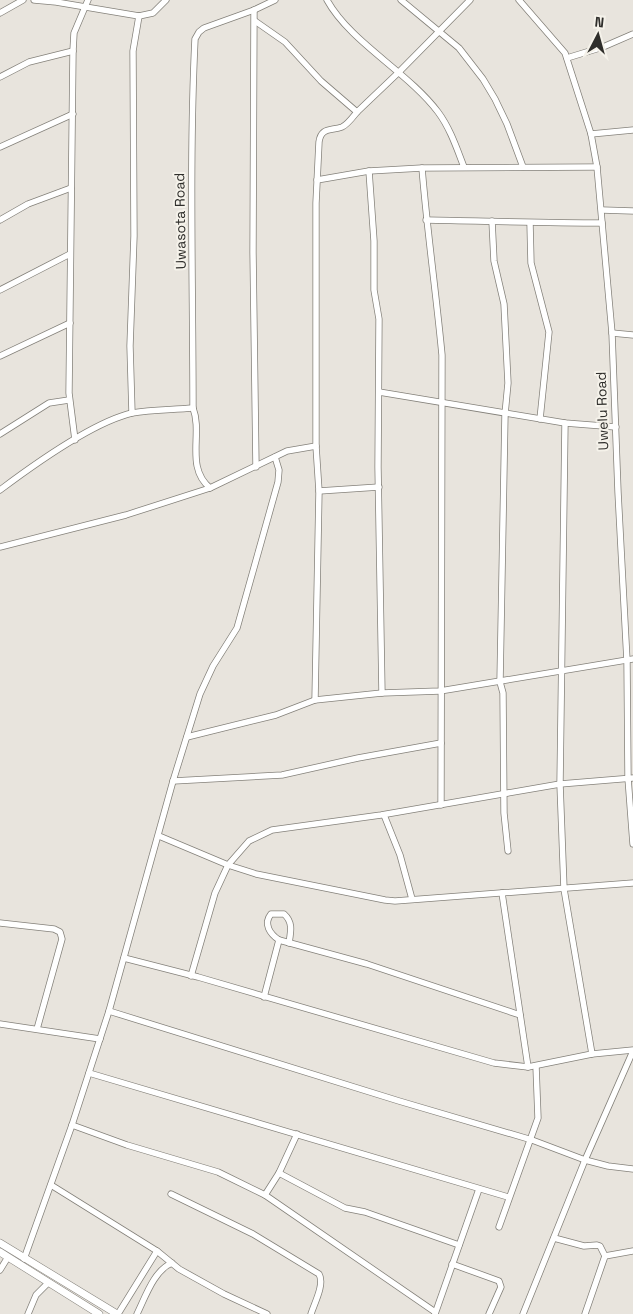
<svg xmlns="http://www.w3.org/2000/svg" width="633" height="1314" font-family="'Space Grotesk',sans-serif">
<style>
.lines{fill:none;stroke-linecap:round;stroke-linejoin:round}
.minor-casing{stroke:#84817a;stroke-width:7}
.major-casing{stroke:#84817a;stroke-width:8}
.minor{stroke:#fff;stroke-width:5.5}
.major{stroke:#fff;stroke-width:7}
.labels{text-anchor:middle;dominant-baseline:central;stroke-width:4;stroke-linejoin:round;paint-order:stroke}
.street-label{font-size:14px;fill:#2f2e2b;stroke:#f5f2ea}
</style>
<rect width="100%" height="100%" fill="#e8e4dd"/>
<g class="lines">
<defs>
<g id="minor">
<path d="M34,0L56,2L139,16L153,13L166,0"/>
<path d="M327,0C350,42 408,72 438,112C450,128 457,149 464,167"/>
<path d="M401,0L459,48L483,79L495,99L507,124L523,167"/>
<path d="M519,0L565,53L591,134L597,167L612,333L618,492L627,661L628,778L633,844"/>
<path d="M254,10L253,252L256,467"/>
<path d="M0,13L23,0"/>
<path d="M255,21L285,42L321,81L357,112L399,72L470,0"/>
<path d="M567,58L603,47L633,34"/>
<path d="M0,77L29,62L73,51"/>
<path d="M591,134L633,130"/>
<path d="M0,147L73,114"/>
<path d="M422,168C427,230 436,292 442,355L441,805"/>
<path d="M369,171L374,241V290L379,319L378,467L382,693"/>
<path d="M317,180L369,171L422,168L597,167"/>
<path d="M602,210L633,211"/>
<path d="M0,220L28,204L71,188"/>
<path d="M426,220C485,221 543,223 602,223"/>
<path d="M492,221L494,261L504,304L508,383L505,414L500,682L503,693L504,813L508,851"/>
<path d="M530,223L531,263L549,332L540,419"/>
<path d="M0,290L70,254"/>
<path d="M612,333L633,335"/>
<path d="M0,356L70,323"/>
<path d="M379,392L565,423L616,427"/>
<path d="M132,413L130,346L134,236L133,51L139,16"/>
<path d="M565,423L560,784L564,889L592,1054"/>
<path d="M0,434L49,403L69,400"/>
<path d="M75,440L69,393L73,51L74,33L88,0"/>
<path d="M210,488C185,467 203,434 193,408C193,285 189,162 195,39L199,32L204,28L254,10L275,0"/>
<path d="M0,490C32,466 94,422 132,413C152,409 173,410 193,408"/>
<path d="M319,491L379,487"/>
<path d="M0,547L126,515L210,488L287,451L316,446"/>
<path d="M315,700L319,491L316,446V203L319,142C321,127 331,131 342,127C347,125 353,117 357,112"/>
<path d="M187,737L276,715L315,700L382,693L440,691L633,659"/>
<path d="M173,781L282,775L358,758L441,743"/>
<path d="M384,815L400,855L412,899"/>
<path d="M159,836L228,865L256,874L385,900L395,901L633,883"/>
<path d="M502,893L528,1067"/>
<path d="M0,923L54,929L60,932L62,939L37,1029"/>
<path d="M279,940C270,934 263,924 271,914H284C293,922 291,931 289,943"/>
<path d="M124,958L198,977L494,1063L528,1067L592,1054L633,1050"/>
<path d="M191,976L215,893L228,865L249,841L272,830L381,815L560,784L633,778"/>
<path d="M264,997L279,940L367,964L520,1015"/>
<path d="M109,1011L399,1101L532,1140L585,1160L608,1166L633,1169"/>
<path d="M0,1024L100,1039"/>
<path d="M89,1073L508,1197"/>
<path d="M72,1125L127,1145L218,1172L265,1195L435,1312"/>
<path d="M279,1173L345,1208L365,1212L459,1245"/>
<path d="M51,1185L157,1251L179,1269L224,1294L267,1314"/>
<path d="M171,1194L253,1234L319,1274C325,1284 314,1304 311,1314"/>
<path d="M265,1195L279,1173L297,1134"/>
<path d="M499,1227L538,1118L536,1066"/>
<path d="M554,1238L584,1246L597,1245L600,1246L605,1256"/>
<path d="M24,1259L72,1125L109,1011L173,781L200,694L213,666L237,628L278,482L279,470L275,457"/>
<path d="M452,1264L499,1281L501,1287L489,1314"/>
<path d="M0,1270L8,1257"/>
<path d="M28,1314L36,1295L48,1283"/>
<path d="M118,1314L157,1251"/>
<path d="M137,1314C145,1298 154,1270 172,1263"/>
<path d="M435,1314L479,1189"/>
<path d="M523,1314L585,1160L633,1051"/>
<path d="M585,1314L605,1256L633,1251"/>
</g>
<g id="major">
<path d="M0,1243L117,1314"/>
<path d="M0,1252L99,1314"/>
</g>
</defs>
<use href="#minor" class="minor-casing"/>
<use href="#major" class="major-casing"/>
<use href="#minor" class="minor"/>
<use href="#major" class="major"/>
</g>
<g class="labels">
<g class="street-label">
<text transform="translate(180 221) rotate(-91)">Uwasota Road</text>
<text transform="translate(602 411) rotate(-92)">Uwelu Road</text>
</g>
</g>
<g transform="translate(598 35) rotate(6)" stroke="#f5f2ea" stroke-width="4" paint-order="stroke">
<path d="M0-4L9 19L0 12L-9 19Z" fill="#2f2e2b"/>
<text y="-8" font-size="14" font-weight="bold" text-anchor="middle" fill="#2f2e2b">N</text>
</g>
</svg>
